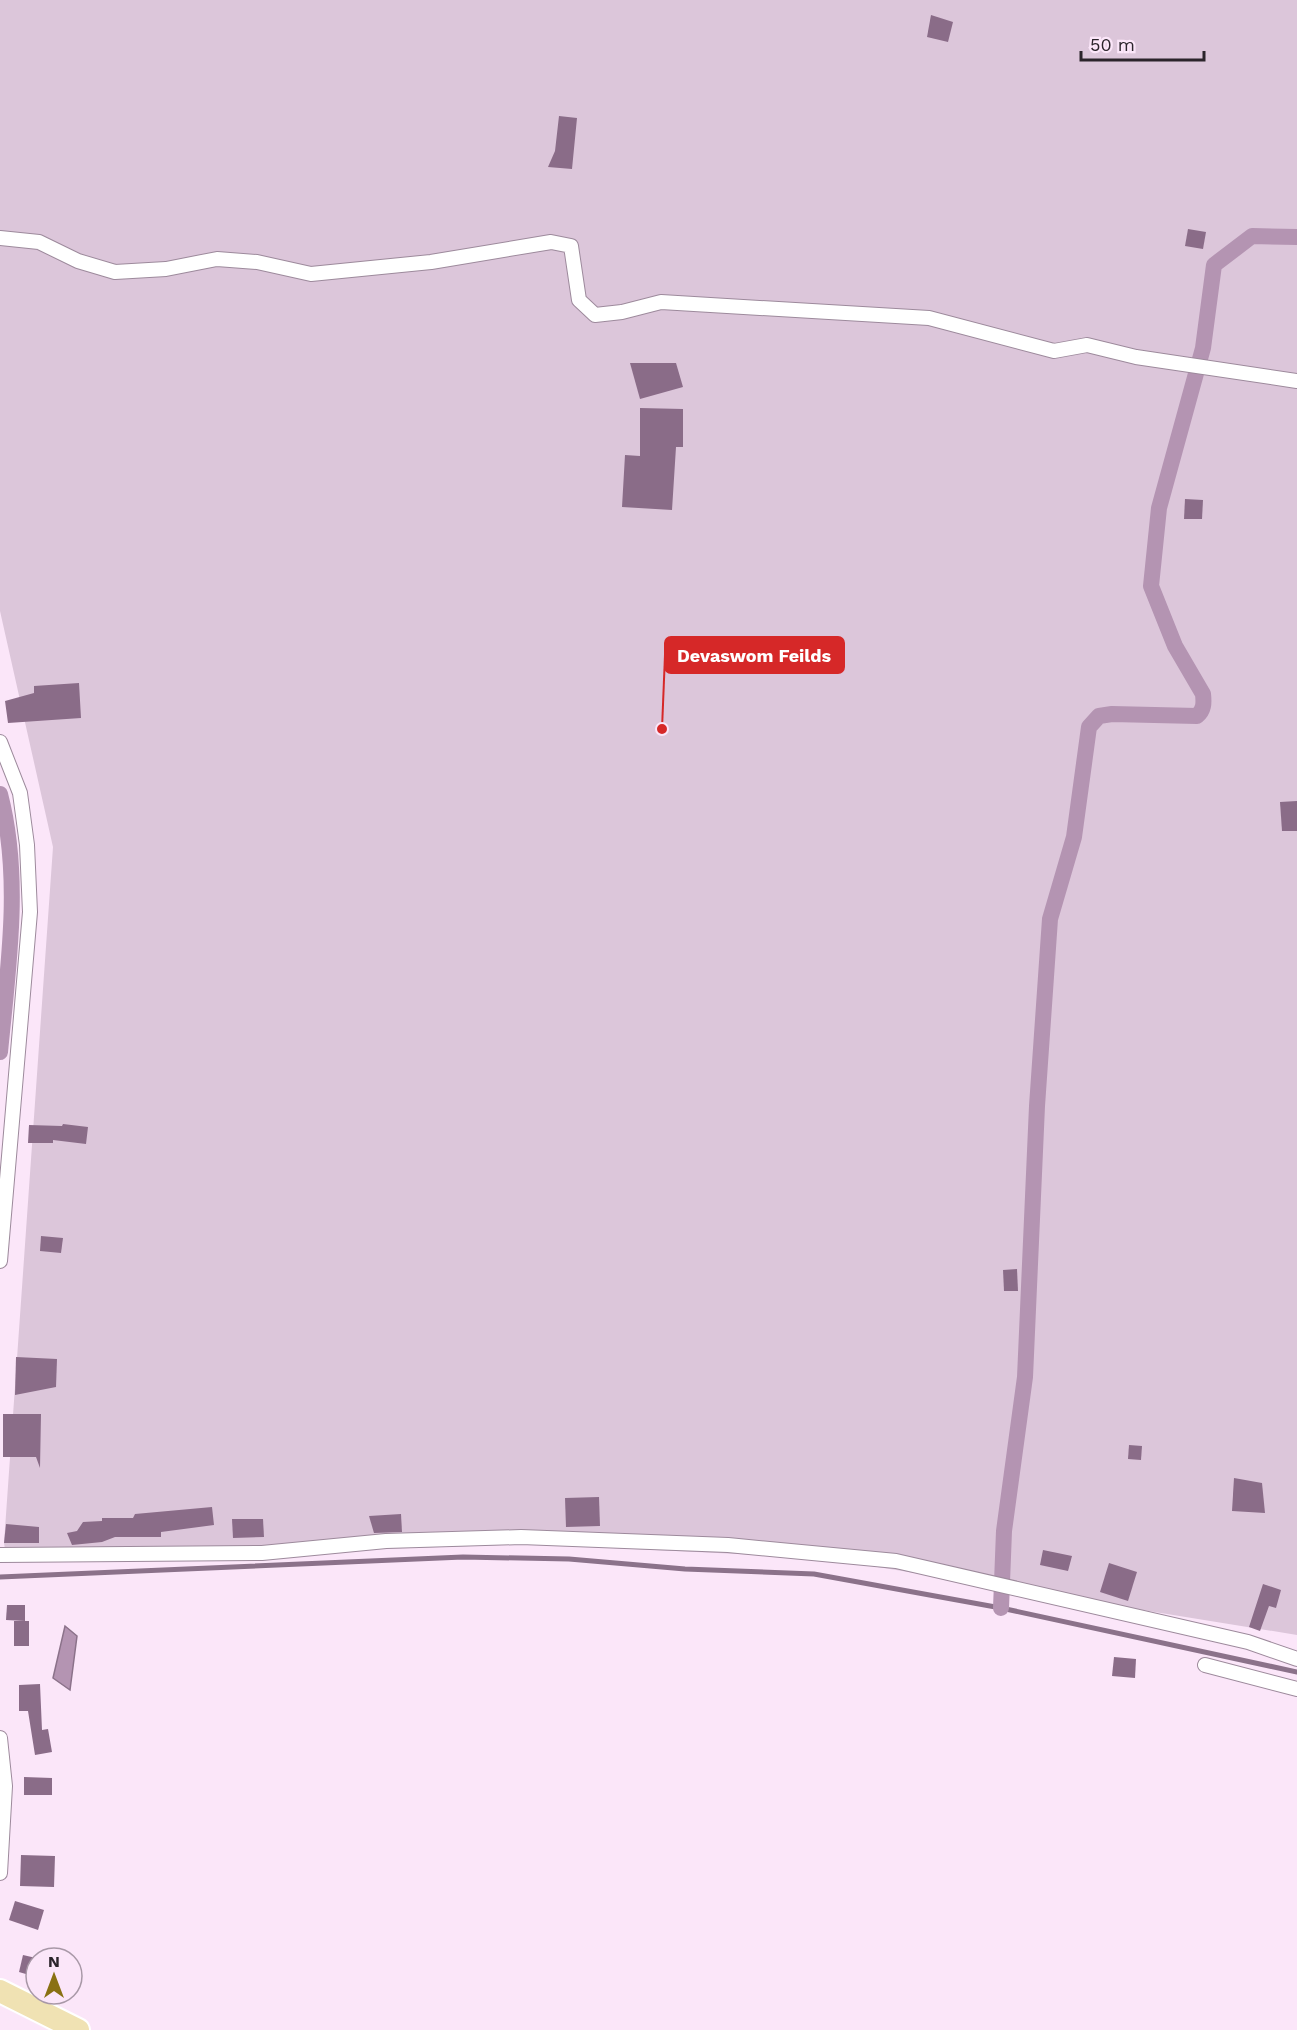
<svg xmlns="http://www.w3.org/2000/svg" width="1297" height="2030" font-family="'Work Sans',sans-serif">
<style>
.green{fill:#dcc6da}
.water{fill:#b494b2;stroke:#8b728a;stroke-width:1.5}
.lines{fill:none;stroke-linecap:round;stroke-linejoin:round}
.stream{stroke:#8b728a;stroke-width:5}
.canal{stroke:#b494b2;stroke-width:16}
.building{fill:#8a6c88}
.minor-casing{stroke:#9d8a9c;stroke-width:16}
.primary-casing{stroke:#fff;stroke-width:26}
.minor{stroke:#fff;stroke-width:14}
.primary{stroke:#f0e2b3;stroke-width:22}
.leader{fill:none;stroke:#d62828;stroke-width:2}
.callout-dot{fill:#d62828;stroke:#fbe6f9;stroke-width:2}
.callout{fill:#d62828;stroke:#d62828;stroke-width:2}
.callout-label{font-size:18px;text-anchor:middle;font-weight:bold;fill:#fff}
</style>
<rect width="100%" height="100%" fill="#fbe6f9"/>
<path class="green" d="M0,0H1297V1635L822,1558L530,1544L7,1561L4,1543L53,847L0,611Z"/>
<path class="water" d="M65,1626L77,1636L70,1690L53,1678Z"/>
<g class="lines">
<path class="stream" d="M0,1577L463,1557L569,1559L685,1569L814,1574L1001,1608L1297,1672"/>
<g class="canal">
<path d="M0,794C22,878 8,968 0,1052"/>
<path d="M1001,1608L1004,1531L1025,1377L1037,1106L1050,919L1074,837L1089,727L1099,716L1112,714L1197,716C1204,710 1204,703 1203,694L1175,646L1151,586L1159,508L1203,348L1214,265L1252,236L1297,237"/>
</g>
</g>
<g class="building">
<path d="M931,15L953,22L948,42L927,37Z"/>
<path d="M559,116L577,118L572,169L548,167L555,151Z"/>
<path d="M1188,229L1206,232L1203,249L1185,246Z"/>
<path d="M630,363H676L683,387L640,399Z"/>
<path d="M640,408L683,409V447H676L672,510L622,507L625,455L640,456Z"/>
<path d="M1185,499L1203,500L1202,519H1184Z"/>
<path d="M79,683L81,718L8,723L5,701L34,693V686Z"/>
<path d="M1297,801V831H1282L1280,802Z"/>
<path d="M63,1124L88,1127L86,1144L53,1140V1143H28L29,1125L62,1126Z"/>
<path d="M41,1236L63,1238L61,1253L40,1251Z"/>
<path d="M1017,1269L1018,1291H1004L1003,1270Z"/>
<path d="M16,1357L57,1359L56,1387L15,1395Z"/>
<path d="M3,1414H41L40,1468L36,1457H3Z"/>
<path d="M1129,1445L1142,1446L1141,1460L1128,1459Z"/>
<path d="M1234,1478L1262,1483L1265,1513L1232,1511Z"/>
<path d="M599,1497L600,1526L566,1527L565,1498Z"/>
<path d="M212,1507L214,1525L161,1532V1537H115L102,1542L72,1545L67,1533L77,1531L83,1522L102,1521V1518H133L135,1514Z"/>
<path d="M401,1514L402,1532L374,1533L369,1516Z"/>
<path d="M232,1519H263L264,1537L233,1538Z"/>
<path d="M6,1524L39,1527V1543H4Z"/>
<path d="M1043,1550L1072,1556L1068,1571L1040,1565Z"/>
<path d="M1109,1563L1137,1572L1128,1601L1100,1592Z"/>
<path d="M1263,1584L1281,1590L1276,1608L1269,1606L1260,1631L1249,1627Z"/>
<path d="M7,1605H25V1621L6,1620Z"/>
<rect x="14" y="1621" width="15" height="25"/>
<path d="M1114,1657L1136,1659L1135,1678L1112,1676Z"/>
<path d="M40,1684L42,1730L48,1729L52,1752L35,1755L28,1711H19V1685Z"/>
<path d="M24,1777L52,1778V1795H24Z"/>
<path d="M21,1855L55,1856L54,1887L20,1886Z"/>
<path d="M15,1901L44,1910L38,1930L9,1920Z"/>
<path d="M23,1955L36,1958V1977L19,1972Z"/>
</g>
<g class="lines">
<defs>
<g id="minor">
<path d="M0,238L39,242L78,261L115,272L166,269L217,259L257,262L311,274L431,262L551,242L571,246L579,300L595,315L622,312L661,302L929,318L1054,351L1087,345L1136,357L1297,381"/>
<path d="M0,742L20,793L27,845L30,912L0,1261"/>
<path d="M0,1555L262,1553L386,1541L521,1537L728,1545L896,1561L1248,1642L1297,1659"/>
<path d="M1205,1665L1297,1689"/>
<path d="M0,1738L5,1786L0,1873"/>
</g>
<path id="primary" d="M0,1991L78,2030"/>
</defs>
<use href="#minor" class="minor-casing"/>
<use href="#primary" class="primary-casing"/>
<use href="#minor" class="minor"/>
<use href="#primary" class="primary"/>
</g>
<path class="leader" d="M662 729L665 655"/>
<circle class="callout-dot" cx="662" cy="729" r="6"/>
<rect class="callout" x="665" y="637" width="179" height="36" rx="6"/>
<g class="callout-label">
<text x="754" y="662">Devaswom Feilds</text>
</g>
<g transform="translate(54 1976)"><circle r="28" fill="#fbe6f9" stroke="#a898a7" stroke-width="1.5"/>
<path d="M0-4.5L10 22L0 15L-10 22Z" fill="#897113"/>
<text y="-9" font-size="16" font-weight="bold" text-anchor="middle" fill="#2b242b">N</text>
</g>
<path d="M1081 51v9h123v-9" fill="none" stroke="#2b242b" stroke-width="3"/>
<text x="1090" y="51" font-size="18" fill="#2b242b" stroke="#fbe6f9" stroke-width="4.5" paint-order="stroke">50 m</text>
</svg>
